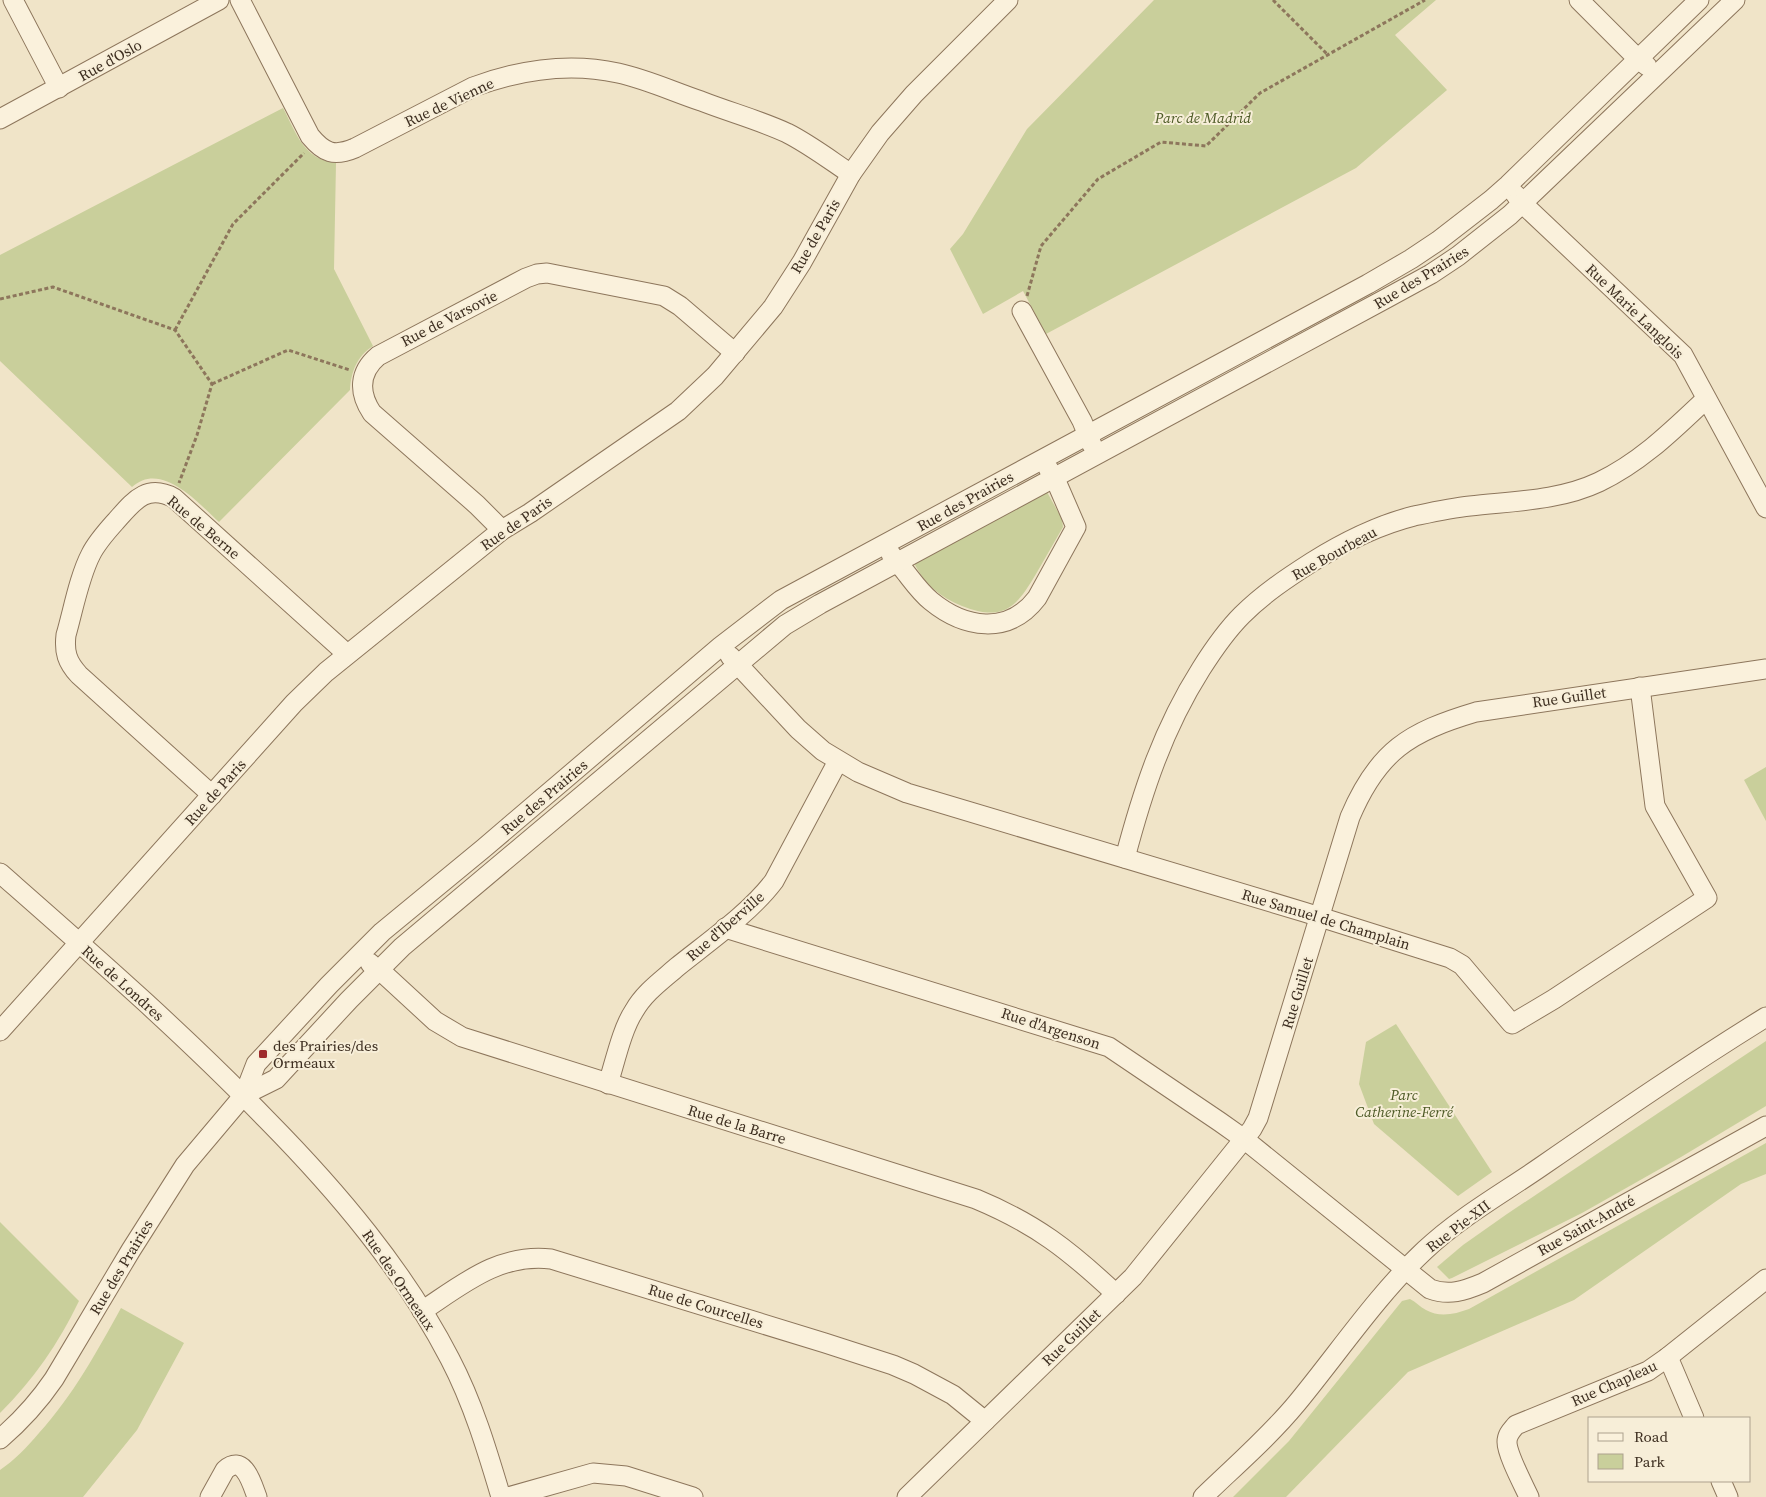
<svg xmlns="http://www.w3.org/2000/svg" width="1766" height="1497" font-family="'Source Serif 4',serif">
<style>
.green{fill:#c9cf9b}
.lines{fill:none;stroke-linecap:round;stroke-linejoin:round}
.minor-casing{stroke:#8d765c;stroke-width:21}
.path{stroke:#8d765c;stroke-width:3;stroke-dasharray:4 2.5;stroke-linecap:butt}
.minor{stroke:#faf1dc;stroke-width:19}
.poi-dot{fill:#9e2a2b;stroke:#f7eed8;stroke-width:2}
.labels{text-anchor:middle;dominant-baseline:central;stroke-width:4;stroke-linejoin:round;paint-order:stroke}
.street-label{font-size:15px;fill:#3d2e20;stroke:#f7eed8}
.park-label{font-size:15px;font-style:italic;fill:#4d5a26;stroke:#f7eed8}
.poi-label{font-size:15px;fill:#3d2e20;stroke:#f7eed8;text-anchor:start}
</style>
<rect width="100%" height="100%" fill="#f0e4c8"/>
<g class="green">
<path d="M1154,0H1436L1395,35L1447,90L1356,168L1046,334L1023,291L983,314L950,249L963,234L1027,129Z"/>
<path d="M283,108C297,134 303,159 336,163L334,269L373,346C357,356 351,372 350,390L219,522C199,504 162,460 132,487L0,361V255Z"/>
<path d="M1047,492L1062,519L1063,527C1054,543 1045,558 1036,574C1016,608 1003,622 962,606C940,597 924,584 914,563Z"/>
<path d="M1766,767V821L1744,780Z"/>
<path d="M1396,1024L1492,1172L1458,1196L1374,1124L1359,1084L1366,1042Z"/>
<path d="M1766,1041V1106L1681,1157L1582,1213L1452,1278L1449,1279L1437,1267L1463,1245L1507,1214Z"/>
<path d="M1766,1143V1174L1741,1184L1574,1300L1408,1372L1286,1497H1233L1289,1441L1402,1301L1410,1299C1416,1302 1420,1307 1426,1310C1440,1318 1455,1314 1469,1309Z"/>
<path d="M0,1222L79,1301C59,1343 33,1380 0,1413Z"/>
<path d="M121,1308L184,1343L137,1430L83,1497H0V1470C15,1460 27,1447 39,1433C74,1394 96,1353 121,1308Z"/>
</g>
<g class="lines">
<defs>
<g id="minor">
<path d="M13,0L59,88"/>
<path d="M240,0L310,136C324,153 334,157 355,148L473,87C519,70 569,62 618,73C646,79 674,92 701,101C729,112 759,120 787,133C809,144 830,160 851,174"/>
<path d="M1579,0L1638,59L1647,66"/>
<path d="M0,119L219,0"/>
<path d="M1515,194L1523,204L1683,355L1766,508"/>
<path d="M1022,311L1082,421L1092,445"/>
<path d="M502,530L477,505L372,413C358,392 359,372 378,356L526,278L537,274L547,273L664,296L680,306L735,353"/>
<path d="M891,554C894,560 898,563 903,569C912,580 919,591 931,601C964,628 1008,636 1037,598L1076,527L1056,481L1048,468"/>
<path d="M730,656L798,729L823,751L858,772L907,793L1304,912L1450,958L1462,965L1512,1024L1554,999L1707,898L1655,806L1640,687"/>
<path d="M212,795L79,675C67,662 64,652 66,635C73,611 79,577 91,554C97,542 107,531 116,521C133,502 146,483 174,498L347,654"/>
<path d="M1125,858C1143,790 1163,729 1201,669C1213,650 1226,631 1242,615C1263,594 1287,578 1312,562C1344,542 1378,525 1414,516C1433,512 1451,508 1470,506C1512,501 1559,501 1599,482C1641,462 1673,430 1706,399"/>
<path d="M0,873C91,953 183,1033 267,1120C337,1191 404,1270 450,1359C473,1403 487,1450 501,1497"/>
<path d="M725,928L1109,1047L1220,1122L1244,1139L1430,1289C1449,1296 1464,1291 1483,1283L1766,1126"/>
<path d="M370,963L377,971L384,974L435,1021L462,1037L976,1199C1036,1224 1069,1250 1116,1294"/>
<path d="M0,1031L294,703L326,672L502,530L530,513L678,411L715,376L773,307L802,262L851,174L880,133L914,94L1008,0"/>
<path d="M608,1084C615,1062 622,1029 634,1011C644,993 661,981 677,967C708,942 750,913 774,881L838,761"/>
<path d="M244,1095L276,1079L349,1000L402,947L785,625L820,604L1387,298L1431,274L1458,256L1510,215L1735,0"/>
<path d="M422,1311C463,1284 499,1253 551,1259L825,1343L893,1365L914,1374L953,1395L985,1421"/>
<path d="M1668,1357L1694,1418"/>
<path d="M0,1439C21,1421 39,1401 54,1379L131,1250L185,1165L244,1095L256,1064L329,985L382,932L484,848L721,646L781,600L1368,284L1411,259L1438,241L1491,200L1508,185L1699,0"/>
<path d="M1721,1481L1728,1497"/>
<path d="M210,1497L225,1470C244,1453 252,1484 257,1497"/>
<path d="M508,1497L593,1473L626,1476L693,1497"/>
<path d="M907,1497L1133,1277L1252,1129L1258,1118L1350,817C1378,751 1409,732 1476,712L1766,669"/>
<path d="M1203,1497C1235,1466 1269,1437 1297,1403C1339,1352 1377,1295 1425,1250C1460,1217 1503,1193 1542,1166C1616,1115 1690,1064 1766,1017"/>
<path d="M1529,1497C1523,1484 1507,1454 1507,1442C1507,1434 1512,1430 1516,1425L1648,1371L1668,1357L1766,1279"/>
</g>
</defs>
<use href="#minor" class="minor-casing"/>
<g class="path">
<path d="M1273,0L1328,55"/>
<path d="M1027,296L1041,246L1098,179L1161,142L1206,146L1260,93L1425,0"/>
<path d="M0,299L53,287L175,330L212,384L197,435L179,483"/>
<path d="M175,330L233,224L304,153"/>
<path d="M212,384L288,350L350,370"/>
</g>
<use href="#minor" class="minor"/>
</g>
<rect class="poi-dot" x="258" y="1049" width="10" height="10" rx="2.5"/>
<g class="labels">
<g class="street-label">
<text transform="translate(110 60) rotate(-29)">Rue d'Oslo</text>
<text transform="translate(449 102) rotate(-25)">Rue de Vienne</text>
<text transform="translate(815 236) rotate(-60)">Rue de Paris</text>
<text transform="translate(1421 277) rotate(-31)">Rue des Prairies</text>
<text transform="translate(1635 311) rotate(44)">Rue Marie Langlois</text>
<text transform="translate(449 318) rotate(-27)">Rue de Varsovie</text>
<text transform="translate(965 501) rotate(-29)">Rue des Prairies</text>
<text transform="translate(516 523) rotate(-35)">Rue de Paris</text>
<text transform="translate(204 527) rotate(40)">Rue de Berne</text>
<text transform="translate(1334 553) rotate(-29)">Rue Bourbeau</text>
<text transform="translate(1569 697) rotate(-8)">Rue Guillet</text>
<text transform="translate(215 792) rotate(-48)">Rue de Paris</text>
<text transform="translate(544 797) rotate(-40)">Rue des Prairies</text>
<text transform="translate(1326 919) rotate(17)">Rue Samuel de Champlain</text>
<text transform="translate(725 926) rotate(-41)">Rue d'Iberville</text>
<text transform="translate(123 983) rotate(42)">Rue de Londres</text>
<text transform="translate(1297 993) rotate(-73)">Rue Guillet</text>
<text transform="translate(1051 1028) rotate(18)">Rue d'Argenson</text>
<text transform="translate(737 1124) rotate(17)">Rue de la Barre</text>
<text transform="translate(1586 1225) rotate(-29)">Rue Saint-André</text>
<text transform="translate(1458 1226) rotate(-37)">Rue Pie-XII</text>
<text transform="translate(121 1267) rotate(-59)">Rue des Prairies</text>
<text transform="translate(399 1280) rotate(56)">Rue des Ormeaux</text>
<text transform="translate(706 1306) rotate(17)">Rue de Courcelles</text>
<text transform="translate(1071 1337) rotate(-44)">Rue Guillet</text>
<text transform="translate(1614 1383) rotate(-24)">Rue Chapleau</text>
</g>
<g class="park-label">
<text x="1203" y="117">Parc de Madrid</text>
<text x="1404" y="1094">Parc<tspan x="1404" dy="17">Catherine-Ferré</tspan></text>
</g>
<g class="poi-label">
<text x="273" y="1045">des Prairies/des<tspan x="273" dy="17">Ormeaux</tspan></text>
</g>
</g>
<rect x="1588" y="1417" width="162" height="65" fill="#f7eed8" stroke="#ada18e"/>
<rect x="1598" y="1433" width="25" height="8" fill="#faf1dc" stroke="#ada18e"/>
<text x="1634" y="1442" font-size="15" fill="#3d2e20">Road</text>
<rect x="1598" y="1454" width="25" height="15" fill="#c9cf9b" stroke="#ada18e"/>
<text x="1634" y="1467" font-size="15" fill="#3d2e20">Park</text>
</svg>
